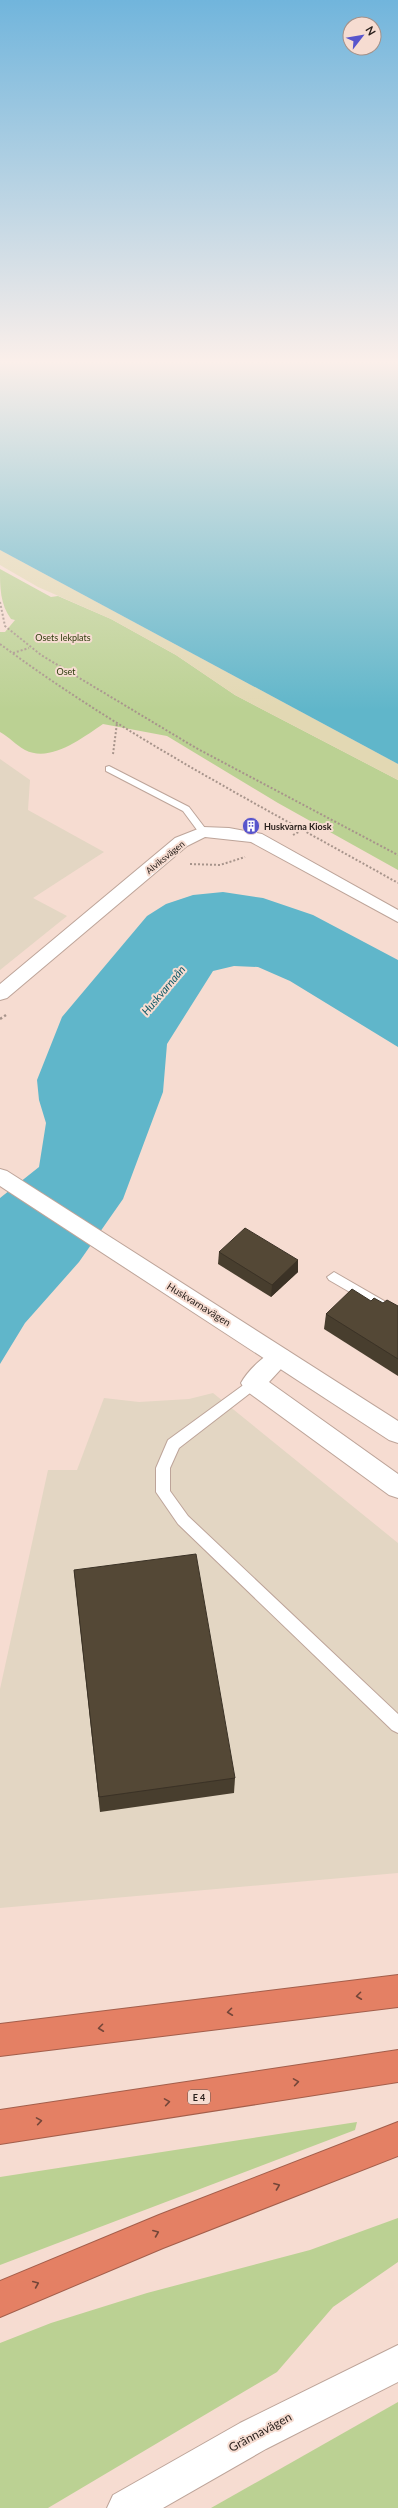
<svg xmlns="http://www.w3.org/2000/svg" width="398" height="2508" font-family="Lato,sans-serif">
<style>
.industrial{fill:#e3d6c3}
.green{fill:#bbd193}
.sand{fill:#e2d8b3}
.water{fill:#60b6ca}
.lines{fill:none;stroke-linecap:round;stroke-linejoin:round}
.lane-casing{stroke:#bda499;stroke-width:2}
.street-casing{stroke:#bda499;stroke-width:2}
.secondary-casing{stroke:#bda499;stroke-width:2}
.highway-casing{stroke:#a35e4b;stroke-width:2}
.path-far1{stroke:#a7948b;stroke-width:2;stroke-dasharray:2 2;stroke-linecap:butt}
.path{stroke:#a7948b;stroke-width:2.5;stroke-dasharray:2.5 2.5;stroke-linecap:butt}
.lane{fill:#fff;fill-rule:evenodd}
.street{fill:#fff;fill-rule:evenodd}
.secondary{fill:#fff;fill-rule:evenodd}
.highway{fill:#e48064;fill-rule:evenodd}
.wall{fill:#483e2e}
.shaded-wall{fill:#3b3226}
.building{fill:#544836;stroke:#3b3226}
.oneway{stroke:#744639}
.labels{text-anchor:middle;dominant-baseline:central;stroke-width:4;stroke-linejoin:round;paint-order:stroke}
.far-park-label{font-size:9px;fill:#2f3c0e;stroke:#f6dcd1}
.far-poi-label{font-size:9px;font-weight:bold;fill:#29201c;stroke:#f6dcd1;text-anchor:start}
.far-street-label{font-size:9px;fill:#29201c;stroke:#f6dcd1}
.shield{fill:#f6dcd1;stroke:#665852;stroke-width:1}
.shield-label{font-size:9px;font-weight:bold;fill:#29201c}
.street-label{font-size:10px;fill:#29201c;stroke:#f6dcd1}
.water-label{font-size:11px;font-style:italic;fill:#0f5967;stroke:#f6dcd1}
.near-street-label{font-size:12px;fill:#29201c;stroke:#f6dcd1}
</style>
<rect width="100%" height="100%" fill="#f6dcd1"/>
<g class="industrial">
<path d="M0,759L30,780L28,810L104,852L33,898L67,916L0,970Z"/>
<path d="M213,1393L398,1543V1873L0,1908V1689L48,1470H77L104,1398L139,1402L189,1399Z"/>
</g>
<g class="green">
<path d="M0,569L51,597L58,596L111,619L176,655L235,695L398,780V870L278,803L167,736L103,724C82,738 51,763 25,750C16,745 9,737 0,732V632H5L15,620L11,619C0,604 0,587 0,569Z"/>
<path d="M357,2122L355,2130L0,2265V2177Z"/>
<path d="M398,2218V2262L333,2307L277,2372L48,2508H0V2343L51,2323L147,2293L310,2250Z"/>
<path d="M398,2402V2508H211Z"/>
</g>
<path class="sand" d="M0,550L398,764V780L235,695L176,655L111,619L38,587L0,565Z"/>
<g class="water">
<path d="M0,359H398V764L0,550Z"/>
<path d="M223,892L263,898L313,915L398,960V1047L290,981L258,967L234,966L213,971L167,1044L163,1092L123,1199L79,1262L25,1323L0,1364V1198L39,1167L46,1123L39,1100L37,1080L62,1017L147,916L166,904L193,895Z"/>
</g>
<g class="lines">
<defs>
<g id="lane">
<path d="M109,766L189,807L208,832L206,834H200L183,811L106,771V767Z"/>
<path d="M334,1272L398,1309V1320L329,1280L327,1277Z"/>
<path d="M253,1378L258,1379L260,1383L258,1387L179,1448L170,1468V1491L188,1516L398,1714V1733L392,1730L178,1524L156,1492V1468L168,1440Z"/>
</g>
<g id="street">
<path d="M203,827L229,828L262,834L398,910V922L251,842L205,837L187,846L7,998L0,1000V984L175,838Z"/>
<path d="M280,1348L288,1351L292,1357L269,1382L398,1474V1498L389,1495L245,1390L241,1383C248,1370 266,1353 280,1348Z"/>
</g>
<g id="secondary">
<path d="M0,1169L7,1171L398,1421V1443L389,1440L0,1186Z"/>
<path d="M398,2345V2382L266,2449L163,2508H107L113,2495L240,2423Z"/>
</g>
<g id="highway">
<path d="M398,1975V2007L0,2056V2024Z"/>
<path d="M398,2050V2082L0,2144V2110Z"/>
<path d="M398,2122V2156L163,2248L0,2317V2281L159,2215Z"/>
</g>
</defs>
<use href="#lane" class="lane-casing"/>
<use href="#street" class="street-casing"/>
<use href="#secondary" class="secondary-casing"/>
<use href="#highway" class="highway-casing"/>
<g class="path-far1">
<path d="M0,602L5,626L41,655L196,748L398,855"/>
<path d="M0,644C124,736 263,807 398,883"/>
<path d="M13,653L29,648"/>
<path d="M113,754L117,723"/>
<path d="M293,835L302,830"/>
<path d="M190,864L220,865L245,857"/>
</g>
<path class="path" d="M0,1019L6,1015"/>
<use href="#lane" class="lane"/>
<use href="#street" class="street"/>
<use href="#secondary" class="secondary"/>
<use href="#highway" class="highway"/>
</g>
<g class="wall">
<path d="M219,1252L298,1260V1272L271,1297L218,1264Z"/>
<path d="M371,1301L398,1306V1376L324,1329L326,1314Z"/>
<path d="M74,1570L235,1778L234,1793L100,1812Z"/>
</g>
<path class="shaded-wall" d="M298,1260V1272L271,1297L272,1285Z"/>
<g class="building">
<path d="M245,1228L298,1260L272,1285L219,1252Z"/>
<path d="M352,1289L371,1301L374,1298L383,1303L387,1300L398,1306V1359L326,1314Z"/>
<path d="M196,1554L235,1778L99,1797L74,1570Z"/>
</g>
<defs><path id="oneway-chevron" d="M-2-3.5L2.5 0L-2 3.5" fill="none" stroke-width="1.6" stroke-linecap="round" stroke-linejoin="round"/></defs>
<g class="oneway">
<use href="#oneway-chevron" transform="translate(359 1996) rotate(173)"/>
<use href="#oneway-chevron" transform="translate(230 2012) rotate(173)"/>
<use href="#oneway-chevron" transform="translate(101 2028) rotate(173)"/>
<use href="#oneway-chevron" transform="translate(296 2082) rotate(-9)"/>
<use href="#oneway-chevron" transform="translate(167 2102) rotate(-9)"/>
<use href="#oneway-chevron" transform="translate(39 2121) rotate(-9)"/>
<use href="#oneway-chevron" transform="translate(277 2186) rotate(-21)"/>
<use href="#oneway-chevron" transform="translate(156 2233) rotate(-22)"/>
<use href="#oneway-chevron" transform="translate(36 2284) rotate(-23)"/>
</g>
<linearGradient id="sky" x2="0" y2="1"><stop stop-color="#71b5dc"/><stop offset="0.51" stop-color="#fbefea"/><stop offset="1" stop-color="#fbefea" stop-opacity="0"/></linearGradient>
<rect width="398" height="710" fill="url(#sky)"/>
<defs>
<symbol id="building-disc" viewBox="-11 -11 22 22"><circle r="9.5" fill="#5855cc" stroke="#f6dcd1"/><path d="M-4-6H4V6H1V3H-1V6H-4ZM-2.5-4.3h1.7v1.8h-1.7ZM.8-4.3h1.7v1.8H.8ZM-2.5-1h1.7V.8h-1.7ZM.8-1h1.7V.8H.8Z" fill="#fff"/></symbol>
</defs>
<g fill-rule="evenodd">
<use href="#building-disc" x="241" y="816" width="20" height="20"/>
</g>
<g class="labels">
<g class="far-park-label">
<text x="63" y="637">Osets lekplats</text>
<text x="66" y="671">Oset</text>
</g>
<g class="far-poi-label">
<text x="264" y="826">Huskvarna Kiosk</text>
</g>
<g class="far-street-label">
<text transform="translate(165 857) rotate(-39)">Alviksvägen</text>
</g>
<rect class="shield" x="188" y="2090" width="22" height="14" rx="3"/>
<g class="shield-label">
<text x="199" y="2097">E 4</text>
</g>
<g class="street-label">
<text transform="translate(199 1304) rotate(32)">Huskvarnavägen</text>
</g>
<g class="water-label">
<text transform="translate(163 990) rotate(-50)">Huskvarnaån</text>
</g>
<g class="near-street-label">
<text transform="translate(260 2432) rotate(-28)">Grännavägen</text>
</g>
</g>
<g transform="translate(362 36) rotate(59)"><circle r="19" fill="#f6dcd1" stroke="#a49189"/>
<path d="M0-3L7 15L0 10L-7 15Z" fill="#5855cc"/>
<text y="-6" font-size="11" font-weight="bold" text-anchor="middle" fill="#29201c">N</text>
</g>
</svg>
